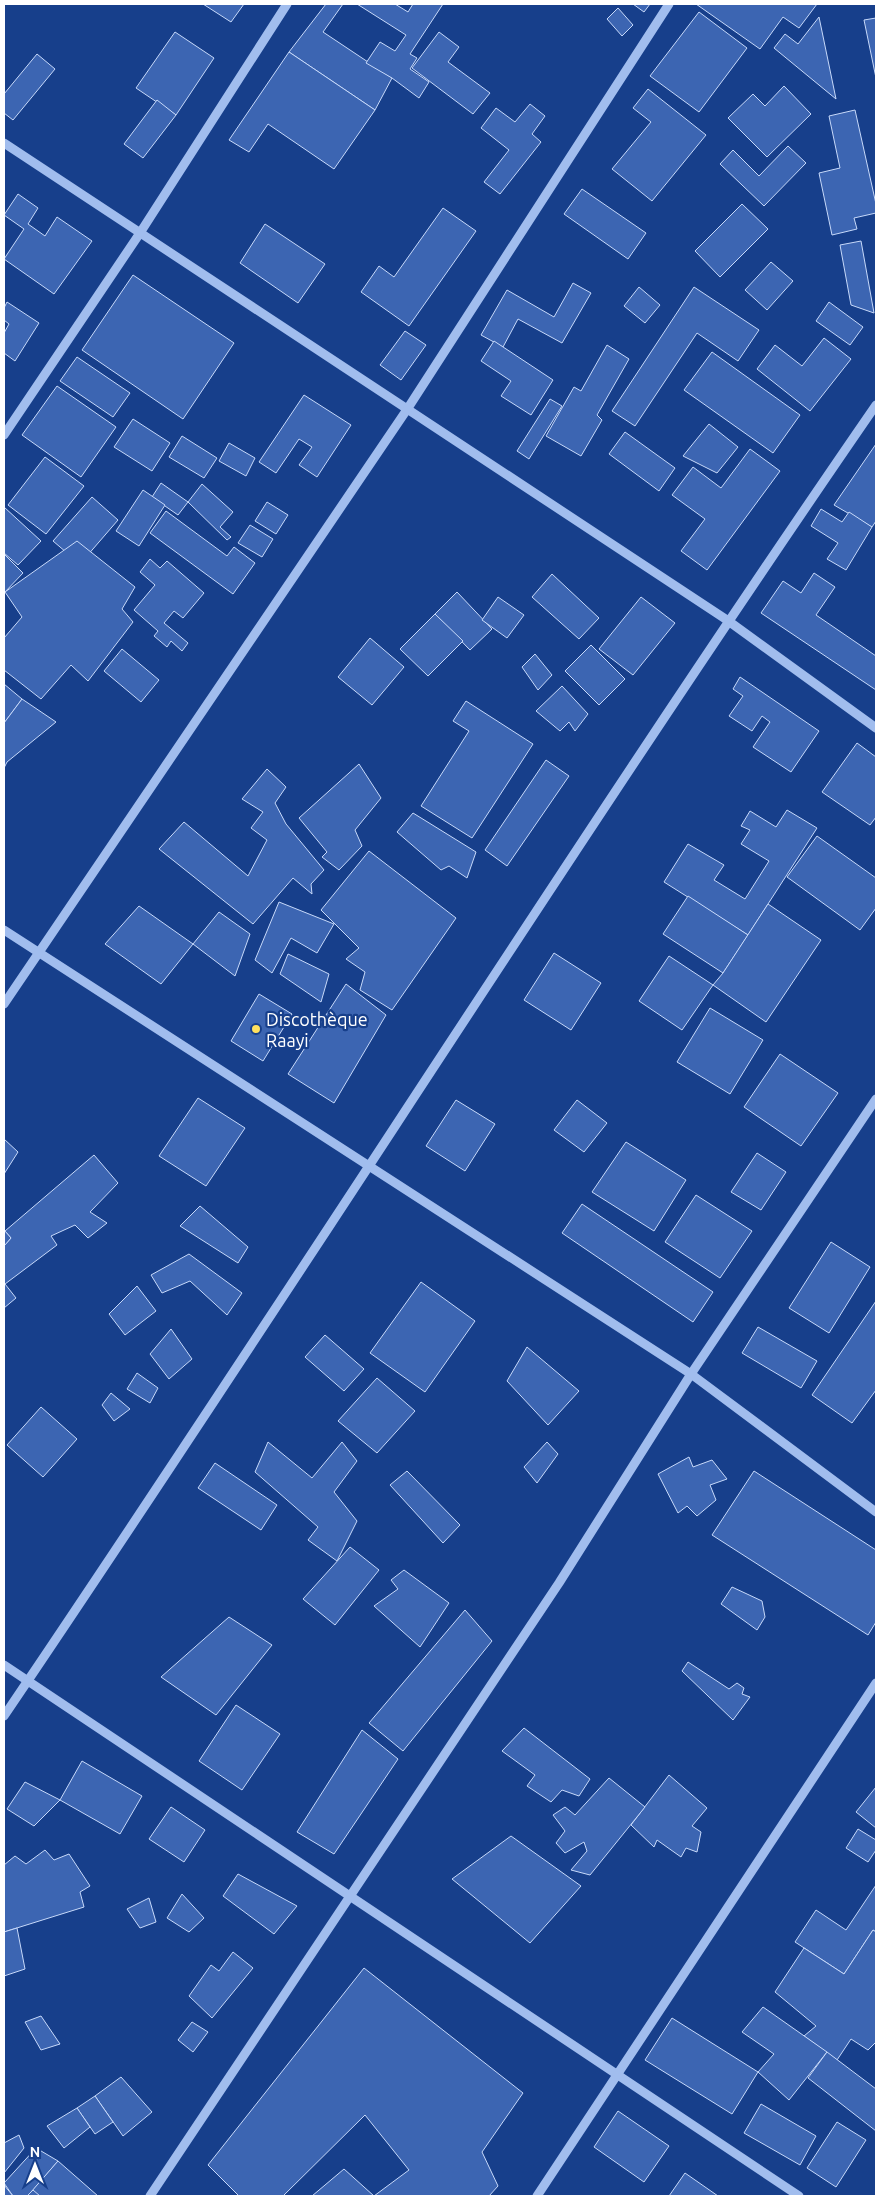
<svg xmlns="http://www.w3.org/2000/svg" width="880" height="2200" font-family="Ubuntu,sans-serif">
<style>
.building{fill:#3c65b2;stroke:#c7d9fa}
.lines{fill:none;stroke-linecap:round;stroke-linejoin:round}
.minor{stroke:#a1bdee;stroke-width:9}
.poi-dot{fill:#ffe05e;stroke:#173f8b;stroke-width:2}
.labels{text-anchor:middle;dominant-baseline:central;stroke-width:4.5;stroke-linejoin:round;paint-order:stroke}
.poi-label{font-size:18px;fill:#fff;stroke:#173f8b;text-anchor:start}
</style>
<rect width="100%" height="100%" fill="#173f8b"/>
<g class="building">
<path d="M203,4H244L231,22Z"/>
<path d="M326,4H343L323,32L392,78L375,110L289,52Z"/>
<path d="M357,4H395L408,12L413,4H443L410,54L417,58L410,69L429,82L419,98L392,78L366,63L380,42L395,51L406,35Z"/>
<path d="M633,4H650L644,12Z"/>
<path d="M696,4H817L799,28L783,17L760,49Z"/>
<path d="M618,8L633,25L622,36L607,19Z"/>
<path d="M699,12L747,48L699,112L650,76Z"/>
<path d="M819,17L836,99L774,48L785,34L798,44Z"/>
<path d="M876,18V78L864,20Z"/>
<path d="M175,32L214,58L176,115L136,88Z"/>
<path d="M439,32L459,47L448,62L490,93L473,114L412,68Z"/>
<path d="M289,52L375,110L334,169L268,124L249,152L229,140Z"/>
<path d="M37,54L55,69L13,120L4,113V94Z"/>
<path d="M784,86L811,114L767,157L728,118L753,94L765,106Z"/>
<path d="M648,89L706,135L652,201L612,169L651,122L633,108Z"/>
<path d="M157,100L176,115L143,158L124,144Z"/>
<path d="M530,104L545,116L532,134L541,142L500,194L484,182L509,150L481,128L496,108L515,122Z"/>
<path d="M855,110L876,204V213L854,218L857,229L832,235L819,173L840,168L829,116Z"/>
<path d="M788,146L806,163L764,206L720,164L733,150L759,176Z"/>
<path d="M582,189L646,233L628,259L564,214Z"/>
<path d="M18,194L38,208L28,224L45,236L57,217L92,241L54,294L4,259L24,229L4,215Z"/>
<path d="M742,204L768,229L720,277L695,251Z"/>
<path d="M443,208L476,231L409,326L361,292L379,266L394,277Z"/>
<path d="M265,224L325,264L298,303L240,263Z"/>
<path d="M861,241L874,313L851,305L840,245Z"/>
<path d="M771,262L793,281L767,310L745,290Z"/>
<path d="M133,275L234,343L183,419L82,350Z"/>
<path d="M573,283L591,293L562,343L518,319L503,347L481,335L507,290L554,317Z"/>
<path d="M639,287L660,305L645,323L624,306Z"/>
<path d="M694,287L759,330L738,361L697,333L635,426L612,411Z"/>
<path d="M7,302L39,323L15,361L4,353V333L9,324L4,320V308Z"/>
<path d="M829,302L863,327L850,345L816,321Z"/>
<path d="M405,331L426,345L401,380L380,365Z"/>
<path d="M824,338L851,359L810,411L757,369L775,345L802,366Z"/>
<path d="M494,341L553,380L531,415L501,396L511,381L481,361Z"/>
<path d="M607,345L629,359L597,415L602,420L581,456L546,436L574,387L581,391Z"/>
<path d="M712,352L800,415L773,453L684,390Z"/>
<path d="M77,357L130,393L113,417L60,381Z"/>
<path d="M57,386L116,427L81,477L22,435Z"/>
<path d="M304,395L351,425L317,477L299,465L312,447L299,439L276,473L259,462Z"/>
<path d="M550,399L562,406L529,459L517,451Z"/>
<path d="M133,419L170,443L152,471L114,447Z"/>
<path d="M709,424L738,447L717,473L683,456Z"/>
<path d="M625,432L675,468L659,491L609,454Z"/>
<path d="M182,436L217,458L204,478L169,457Z"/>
<path d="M229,443L255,458L246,476L219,461Z"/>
<path d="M876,444V521L872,527L834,505Z"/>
<path d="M750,449L780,471L707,570L681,551L705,519L672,495L693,467L721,488Z"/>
<path d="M45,457L84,486L46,534L8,505Z"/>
<path d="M161,483L188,502L178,515L152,497Z"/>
<path d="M202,484L233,512L220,527L231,537L227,540L188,502Z"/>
<path d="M143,490L165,505L139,546L116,531Z"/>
<path d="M92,497L118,520L80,564L53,541Z"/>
<path d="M267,502L288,515L276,534L255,521Z"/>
<path d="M4,507L41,541L18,565L4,553Z"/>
<path d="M821,509L842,522L849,512L872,527L846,570L827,559L838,543L811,526Z"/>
<path d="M166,511L227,556L234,547L255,563L233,594L150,533Z"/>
<path d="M250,525L273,539L262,557L238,543Z"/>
<path d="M77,541L135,587L122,609L133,622L88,681L71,665L41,699L4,670V638L22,617L5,592Z"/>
<path d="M4,554L23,573L4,593Z"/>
<path d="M150,559L160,568L167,561L204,593L183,618L174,611L164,623L188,643L182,651L171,641L167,647L154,636L158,631L134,610L155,585L140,572Z"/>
<path d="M814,573L835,587L816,615L876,656V690L761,613L783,581L801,593Z"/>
<path d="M552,574L599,618L579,639L532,597Z"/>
<path d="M457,592L492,629L470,650L435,614Z"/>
<path d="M498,597L524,615L507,638L482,620Z"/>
<path d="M641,597L675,623L633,675L599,649Z"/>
<path d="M435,614L463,641L428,676L400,649Z"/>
<path d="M370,638L404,667L372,705L338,677Z"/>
<path d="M591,645L625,679L599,705L565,671Z"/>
<path d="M122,649L159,680L141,702L104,671Z"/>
<path d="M535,654L552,675L538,690L522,667Z"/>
<path d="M740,677L819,731L791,772L753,747L770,722L762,716L752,731L729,716L743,696L733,689Z"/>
<path d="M4,684L22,699L4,723Z"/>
<path d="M562,686L588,714L575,731L569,722L560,731L536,711Z"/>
<path d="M22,699L56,722L7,762L4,768V723Z"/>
<path d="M466,701L533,744L472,838L421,806L469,731L453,721Z"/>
<path d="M857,743L876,757V817L870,825L822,792Z"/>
<path d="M546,760L569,776L507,866L485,850Z"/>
<path d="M359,764L381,798L355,830L362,846L339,870L322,857L327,852L299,818Z"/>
<path d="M267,769L286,787L275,803L286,824L324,870L311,884L312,894L293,878L253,924L159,849L184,822L248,876L267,840L251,828L263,812L242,799Z"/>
<path d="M787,810L817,828L748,935L664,882L688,844L724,865L714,880L745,899L769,861L741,844L750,830L741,826L750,811L776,827Z"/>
<path d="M413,813L476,852L467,878L449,866L441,870L397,832Z"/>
<path d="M817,836L876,878V908L860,930L787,877Z"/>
<path d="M369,851L456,918L392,1010L360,990L365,972L346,959L359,948L321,910Z"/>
<path d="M688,896L748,935L723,973L663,934Z"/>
<path d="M279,902L334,924L317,953L291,938L272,973L255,960Z"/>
<path d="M768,904L821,940L766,1022L713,985L723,973Z"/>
<path d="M139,906L193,944L161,984L105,944Z"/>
<path d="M219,912L250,934L235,976L193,944Z"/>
<path d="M554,953L601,983L571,1030L524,1000Z"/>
<path d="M288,954L329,974L321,1002L280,974Z"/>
<path d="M669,956L713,985L682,1030L639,1001Z"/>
<path d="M346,984L386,1015L334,1103L288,1074Z"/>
<path d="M259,994L292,1014L263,1061L231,1041Z"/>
<path d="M710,1008L763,1040L730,1094L677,1062Z"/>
<path d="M780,1054L838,1093L801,1146L744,1107Z"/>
<path d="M198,1098L245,1128L206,1186L159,1156Z"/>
<path d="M456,1100L495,1124L465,1171L426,1146Z"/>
<path d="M577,1100L607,1123L584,1152L554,1130Z"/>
<path d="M4,1139L18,1152L4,1174Z"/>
<path d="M626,1142L686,1180L654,1231L592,1192Z"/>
<path d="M757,1153L786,1172L761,1210L731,1192Z"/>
<path d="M94,1155L118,1183L90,1212L107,1223L88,1238L75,1225L51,1236L57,1245L5,1284L16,1298L4,1308V1246L11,1238L5,1231Z"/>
<path d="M696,1195L752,1231L720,1278L665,1242Z"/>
<path d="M582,1204L713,1292L693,1322L562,1233Z"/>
<path d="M200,1206L248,1247L238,1263L180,1226Z"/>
<path d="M4,1230L11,1238L4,1246Z"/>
<path d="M831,1242L870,1267L829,1333L789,1308Z"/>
<path d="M189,1254L242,1293L227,1315L190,1281L162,1293L151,1275Z"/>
<path d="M421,1282L475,1321L425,1392L370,1353Z"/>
<path d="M137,1286L156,1311L125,1335L109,1314Z"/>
<path d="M876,1301V1390L852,1423L812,1395Z"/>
<path d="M758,1327L817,1361L801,1388L742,1353Z"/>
<path d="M171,1329L192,1359L169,1379L150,1354Z"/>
<path d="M325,1335L364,1369L344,1391L305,1357Z"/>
<path d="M527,1347L579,1391L548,1425L507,1381Z"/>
<path d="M137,1373L158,1388L150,1403L127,1389Z"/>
<path d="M377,1378L415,1411L377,1453L338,1421Z"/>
<path d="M111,1393L130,1409L114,1421L102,1405Z"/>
<path d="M41,1407L77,1439L43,1477L7,1445Z"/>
<path d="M268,1442L312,1478L342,1442L357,1461L334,1492L357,1521L337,1561L308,1540L318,1527L255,1472Z"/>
<path d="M547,1442L558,1454L537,1483L524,1467Z"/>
<path d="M689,1457L693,1467L712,1460L727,1479L710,1485L716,1500L697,1516L687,1506L678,1513L658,1474Z"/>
<path d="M215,1463L277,1505L261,1530L198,1488Z"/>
<path d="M407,1471L460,1525L443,1543L390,1485Z"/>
<path d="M754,1471L876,1550V1622L868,1635L712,1535Z"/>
<path d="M350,1547L379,1570L335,1625L303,1599Z"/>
<path d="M404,1570L449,1603L420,1647L374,1606L398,1589L391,1580Z"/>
<path d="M732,1587L762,1601L765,1617L757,1630L721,1604Z"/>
<path d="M465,1610L492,1641L403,1751L369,1723Z"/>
<path d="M229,1617L272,1645L216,1715L161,1677Z"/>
<path d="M688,1662L729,1689L737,1683L744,1688L742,1694L750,1697L733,1720L682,1671Z"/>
<path d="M236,1705L280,1734L242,1790L199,1761Z"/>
<path d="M524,1728L590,1779L579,1796L562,1790L551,1802L527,1786L535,1775L502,1751Z"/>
<path d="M362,1730L398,1759L334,1854L297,1832Z"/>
<path d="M82,1761L142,1796L120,1834L60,1800Z"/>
<path d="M669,1775L707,1808L692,1826L701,1832L697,1852L686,1848L681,1857L657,1840L654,1847L631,1825Z"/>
<path d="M609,1778L645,1807L590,1875L571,1870L587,1851L584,1842L565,1853L556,1843L565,1831L553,1815L565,1807L575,1815Z"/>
<path d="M25,1782L60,1800L34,1826L7,1809Z"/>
<path d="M876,1787V1828L856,1812Z"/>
<path d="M171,1807L205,1830L184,1862L149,1839Z"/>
<path d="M858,1829L876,1840V1850L868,1862L846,1848Z"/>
<path d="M511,1836L581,1886L530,1943L452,1879Z"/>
<path d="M45,1850L54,1860L69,1854L90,1886L80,1892L84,1907L4,1932V1865L15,1856L26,1864Z"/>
<path d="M238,1874L297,1906L274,1934L223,1896Z"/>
<path d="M876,1885V1932L873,1930L844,1974L795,1942L816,1910L846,1930Z"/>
<path d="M182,1894L204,1918L189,1932L167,1918Z"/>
<path d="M149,1898L156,1922L140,1928L127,1909Z"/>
<path d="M17,1928L25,1969L4,1976V1932Z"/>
<path d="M873,1930L876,1932V2042L868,2050L851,2039L837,2060L804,2036L816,2026L775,1992L804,1948L844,1974Z"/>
<path d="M233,1952L253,1968L212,2018L189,1996L211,1965L219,1971Z"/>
<path d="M364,1968L523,2093L482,2152L498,2186L489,2196H312L344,2169L374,2196L409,2170L365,2115L283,2196H239L208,2165Z"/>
<path d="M763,2007L827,2052L789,2100L758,2072L774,2054L742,2032Z"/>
<path d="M41,2016L60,2044L41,2050L25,2022Z"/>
<path d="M672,2018L758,2072L732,2114L645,2060Z"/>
<path d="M192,2022L208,2032L193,2052L178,2040Z"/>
<path d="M827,2052L876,2089V2131L808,2078Z"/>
<path d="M121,2077L152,2112L123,2136L95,2096Z"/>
<path d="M95,2096L113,2122L95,2134L77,2108Z"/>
<path d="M761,2104L816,2136L800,2165L744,2133Z"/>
<path d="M77,2108L90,2127L64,2148L47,2126Z"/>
<path d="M618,2111L669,2146L644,2182L594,2147Z"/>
<path d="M837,2122L866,2140L836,2187L807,2168Z"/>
<path d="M19,2135L24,2148L4,2173V2143Z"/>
<path d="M36,2148L58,2161L28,2196H13L4,2183Z"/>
<path d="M58,2161L98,2196H36L31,2192Z"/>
<path d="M685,2173L718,2196H669Z"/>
<path d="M4,2185L13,2196H4Z"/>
<path d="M33,2190L40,2196H27Z"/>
</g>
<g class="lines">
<g class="minor">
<path d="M4,143L727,620L876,728"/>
<path d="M4,435L140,233L287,4"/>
<path d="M4,930L691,1374L876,1512"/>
<path d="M4,1004L408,408L669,4"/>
<path d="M4,1665L799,2196"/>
<path d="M4,1716C299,1281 578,837 876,405"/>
<path d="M150,2196L559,1583L691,1374L876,1099"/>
<path d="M537,2196L876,1683"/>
</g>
</g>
<circle class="poi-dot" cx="256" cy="1029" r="5"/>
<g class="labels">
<g class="poi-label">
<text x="266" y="1019">Discothèque<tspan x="266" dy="21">Raayi</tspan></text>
</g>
</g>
<rect width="880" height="2200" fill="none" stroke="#ffffff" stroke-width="10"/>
<g transform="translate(35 2165)" stroke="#173f8b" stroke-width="4" paint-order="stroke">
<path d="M0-4L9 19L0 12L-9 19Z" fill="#ffffff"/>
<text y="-8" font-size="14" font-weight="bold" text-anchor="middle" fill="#ffffff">N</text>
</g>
</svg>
